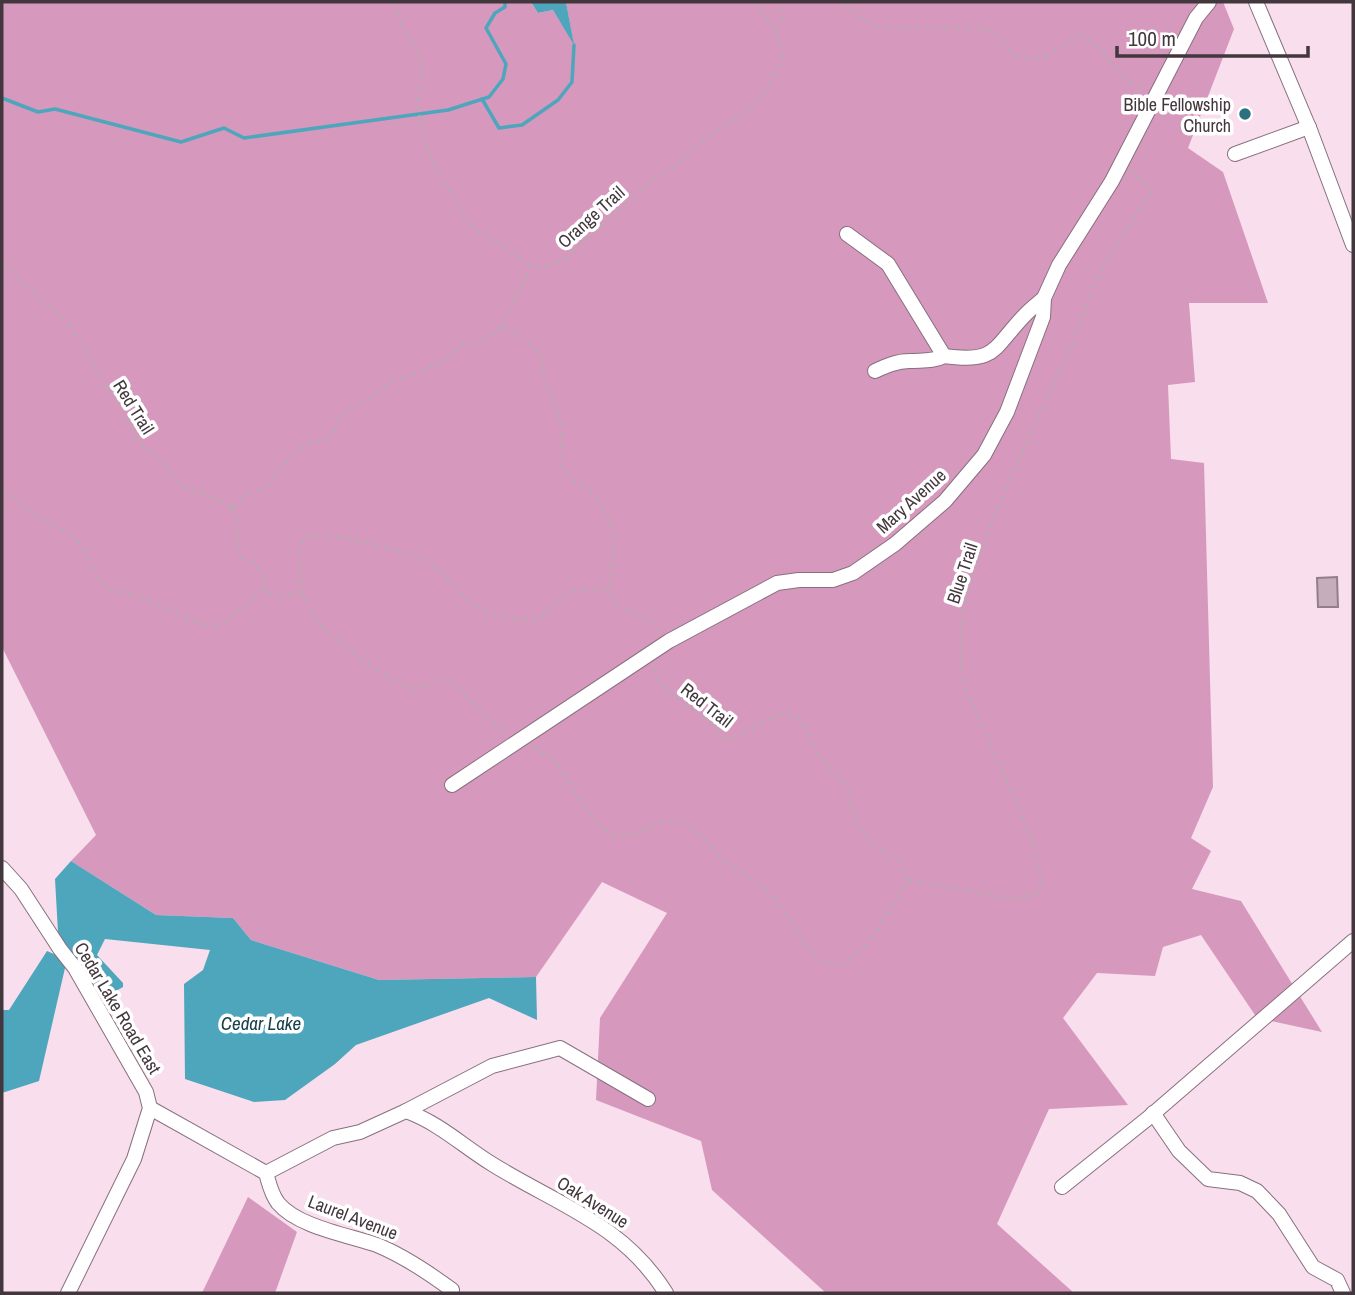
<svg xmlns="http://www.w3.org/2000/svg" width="1355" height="1295" font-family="'Archivo Narrow',sans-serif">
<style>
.forest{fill:#d798be}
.water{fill:#4da6bc}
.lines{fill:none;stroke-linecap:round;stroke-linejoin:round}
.stream{stroke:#4da6bc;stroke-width:3.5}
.building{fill:#c6adbb;stroke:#957d8b;stroke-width:2}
.minor-casing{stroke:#87707d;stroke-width:16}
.path{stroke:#bca7b3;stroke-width:2.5;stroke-dasharray:5 5;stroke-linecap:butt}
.minor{stroke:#fff;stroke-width:14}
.poi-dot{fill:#2c7081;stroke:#fff;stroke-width:2.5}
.labels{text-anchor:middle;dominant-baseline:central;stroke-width:7;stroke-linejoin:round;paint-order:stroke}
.poi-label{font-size:18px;fill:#42373d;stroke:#fff;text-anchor:end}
.street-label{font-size:18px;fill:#42373d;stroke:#fff}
.water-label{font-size:19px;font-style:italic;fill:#19414b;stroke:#fff}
</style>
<rect width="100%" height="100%" fill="#f9deed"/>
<g class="forest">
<path d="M2,2H531L538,13L553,10L573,42L566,2H1223L1234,29L1188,148L1223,172L1268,303H1189L1195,382L1168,385L1171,459L1204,463L1213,787L1191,838L1211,851L1192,889L1241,901L1322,1032L1257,1018L1201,935L1163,947L1155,976L1097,973L1063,1018L1128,1105L1049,1109L997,1224L1074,1293H826L712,1190L701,1141L596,1100L600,1018L667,913L602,882L536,977L379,980L251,940L233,918L156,915L71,861L96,835L2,647Z"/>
<path d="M248,1197L297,1232L275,1293H202Z"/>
</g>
<g class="water">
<path d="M531,2H566L574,45L553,10L538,13Z"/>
<path d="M71,861L156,915L233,918L251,940L379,980L536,977L537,1020L489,998L356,1045L335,1064L285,1100L254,1102L185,1079L184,984L203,970L210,950L105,939L97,955L123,983V987L109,995L98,991L85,964L76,959L65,968L39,1081L2,1093V1010H9L47,951L58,956L67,947L58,932L55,879Z"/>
</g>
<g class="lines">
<g class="stream">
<path d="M2,98L38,112L55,109L181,142L224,128L244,138L448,110L489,97L503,79L506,64L486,28L495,13L505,7V2"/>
<path d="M482,99L499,128L522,125L558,100L572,82L574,45"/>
</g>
</g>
<path class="building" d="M1337,577L1338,607H1318L1317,578Z"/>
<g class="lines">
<defs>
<g id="minor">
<path d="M1256,2L1310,130L1353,245"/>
<path d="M1235,154L1309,127"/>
<path d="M847,234L888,264L944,356C996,363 992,350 1023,317C1029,310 1037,304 1044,298"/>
<path d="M875,371C886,366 897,361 909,361C922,360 933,362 944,356"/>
<path d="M452,785L669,641L777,583L799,580H833L853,573L895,544L945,501L984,455L1007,412L1043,317L1044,298L1059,265L1112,181L1196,18L1209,2"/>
<path d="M2,868L21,889L60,949L75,968L146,1092L150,1108L134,1159L68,1293"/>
<path d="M150,1108L266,1173C269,1183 271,1194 278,1203C298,1227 348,1235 377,1245C404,1256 429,1273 452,1290"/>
<path d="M406,1111L492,1066L560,1048L648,1099"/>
<path d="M1153,1113L1179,1151L1208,1179L1240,1183L1257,1191L1279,1214L1313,1267L1337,1280L1343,1293"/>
<path d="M266,1173L333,1138L360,1132L406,1111C439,1123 463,1146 492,1164C558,1205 623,1224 666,1293"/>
<path d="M1062,1187L1147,1119L1353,941"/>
</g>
</defs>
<use href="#minor" class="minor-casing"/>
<g class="path">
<path d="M394,2C397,10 399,20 403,27C409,39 417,47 421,60C426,77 416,91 418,107C421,135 430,159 444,183C447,188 452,191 454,196C459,206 460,215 469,224C480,234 494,238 505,247C528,266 540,274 567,257L657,176L681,161L695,146L757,103L776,72L782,56L776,30L754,2"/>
<path d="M844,2L856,15L878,27L983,28C997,33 1001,42 1011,52C1032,73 1061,44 1080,35C1098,41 1105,56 1116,69C1123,77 1135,84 1144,90"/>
<path d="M776,30L782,19L777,2"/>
<path d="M2,263L71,326L105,385L124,408L137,440L165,465L175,480L182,486L221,501L232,508"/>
<path d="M501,327C523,334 540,345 543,370C544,375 544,380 546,385C553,403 561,416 562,435C563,446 558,457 563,467C568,479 580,484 590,492C602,503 610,517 614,533C618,552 605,583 612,596C622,614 649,614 658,631"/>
<path d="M2,490L34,514L72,536L82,546L100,583L108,589L148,599L201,624L211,625H221L229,620L260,592L265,590L277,596L301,594C309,604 312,616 321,626C332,637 401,691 414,688C424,687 435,681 445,679C469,692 483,720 508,732"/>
<path d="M232,508L248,495L269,484L285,462L302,447L314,441L325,440L333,434L339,418L344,412L371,398L393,381L409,377L443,361L461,345L479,341L491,335L501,327L531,266"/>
<path d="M232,508L239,525L237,549L241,557L253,562L262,573L266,582L265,590"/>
<path d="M301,594L299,548L307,535C335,534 361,541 387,548C400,551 412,553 424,559C442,570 453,586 468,600C486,617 516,621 540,619L559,599L574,591L610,588"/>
<path d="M532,747C541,752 551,757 558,764C562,768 564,774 566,778C575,793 598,829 614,835C630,841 657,818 675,821C698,825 712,851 728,864C741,874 755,881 767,891C788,910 807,961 833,965C860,969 896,900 907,880L901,861C886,854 869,841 859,828C849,815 853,801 847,788C840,773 824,765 816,751C808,739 807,716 789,714C769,712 748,738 725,738C720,734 718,730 714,726C694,703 665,701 654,668"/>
<path d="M907,880C918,883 928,883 939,885C971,889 1010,906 1040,892L1041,878L1031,836L964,685L961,666V618L974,568L1013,472L1079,329C1092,277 1123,235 1152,191L1131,170"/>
</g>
<use href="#minor" class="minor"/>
</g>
<circle class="poi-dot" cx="1245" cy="114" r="7"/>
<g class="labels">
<g class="poi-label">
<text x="1231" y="104">Bible Fellowship<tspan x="1231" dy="21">Church</tspan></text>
</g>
<g class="street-label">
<text transform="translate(591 217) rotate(-42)">Orange Trail</text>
<text transform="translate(134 407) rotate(58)">Red Trail</text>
<text transform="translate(911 501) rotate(-42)">Mary Avenue</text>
<text transform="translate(962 573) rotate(-72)">Blue Trail</text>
<text transform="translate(707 705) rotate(38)">Red Trail</text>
<text transform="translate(118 1008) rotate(59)">Cedar Lake Road East</text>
<text transform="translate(593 1202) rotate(32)">Oak Avenue</text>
<text transform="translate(353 1217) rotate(21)">Laurel Avenue</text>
</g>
<g class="water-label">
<text x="261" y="1023">Cedar Lake</text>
</g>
</g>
<rect width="1355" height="1295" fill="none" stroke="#42373d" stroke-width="7"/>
<path d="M1117 46v10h191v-10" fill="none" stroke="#42373d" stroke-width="3.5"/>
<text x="1128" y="46" font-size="21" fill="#42373d" stroke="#ffffff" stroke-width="5" paint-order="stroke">100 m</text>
</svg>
